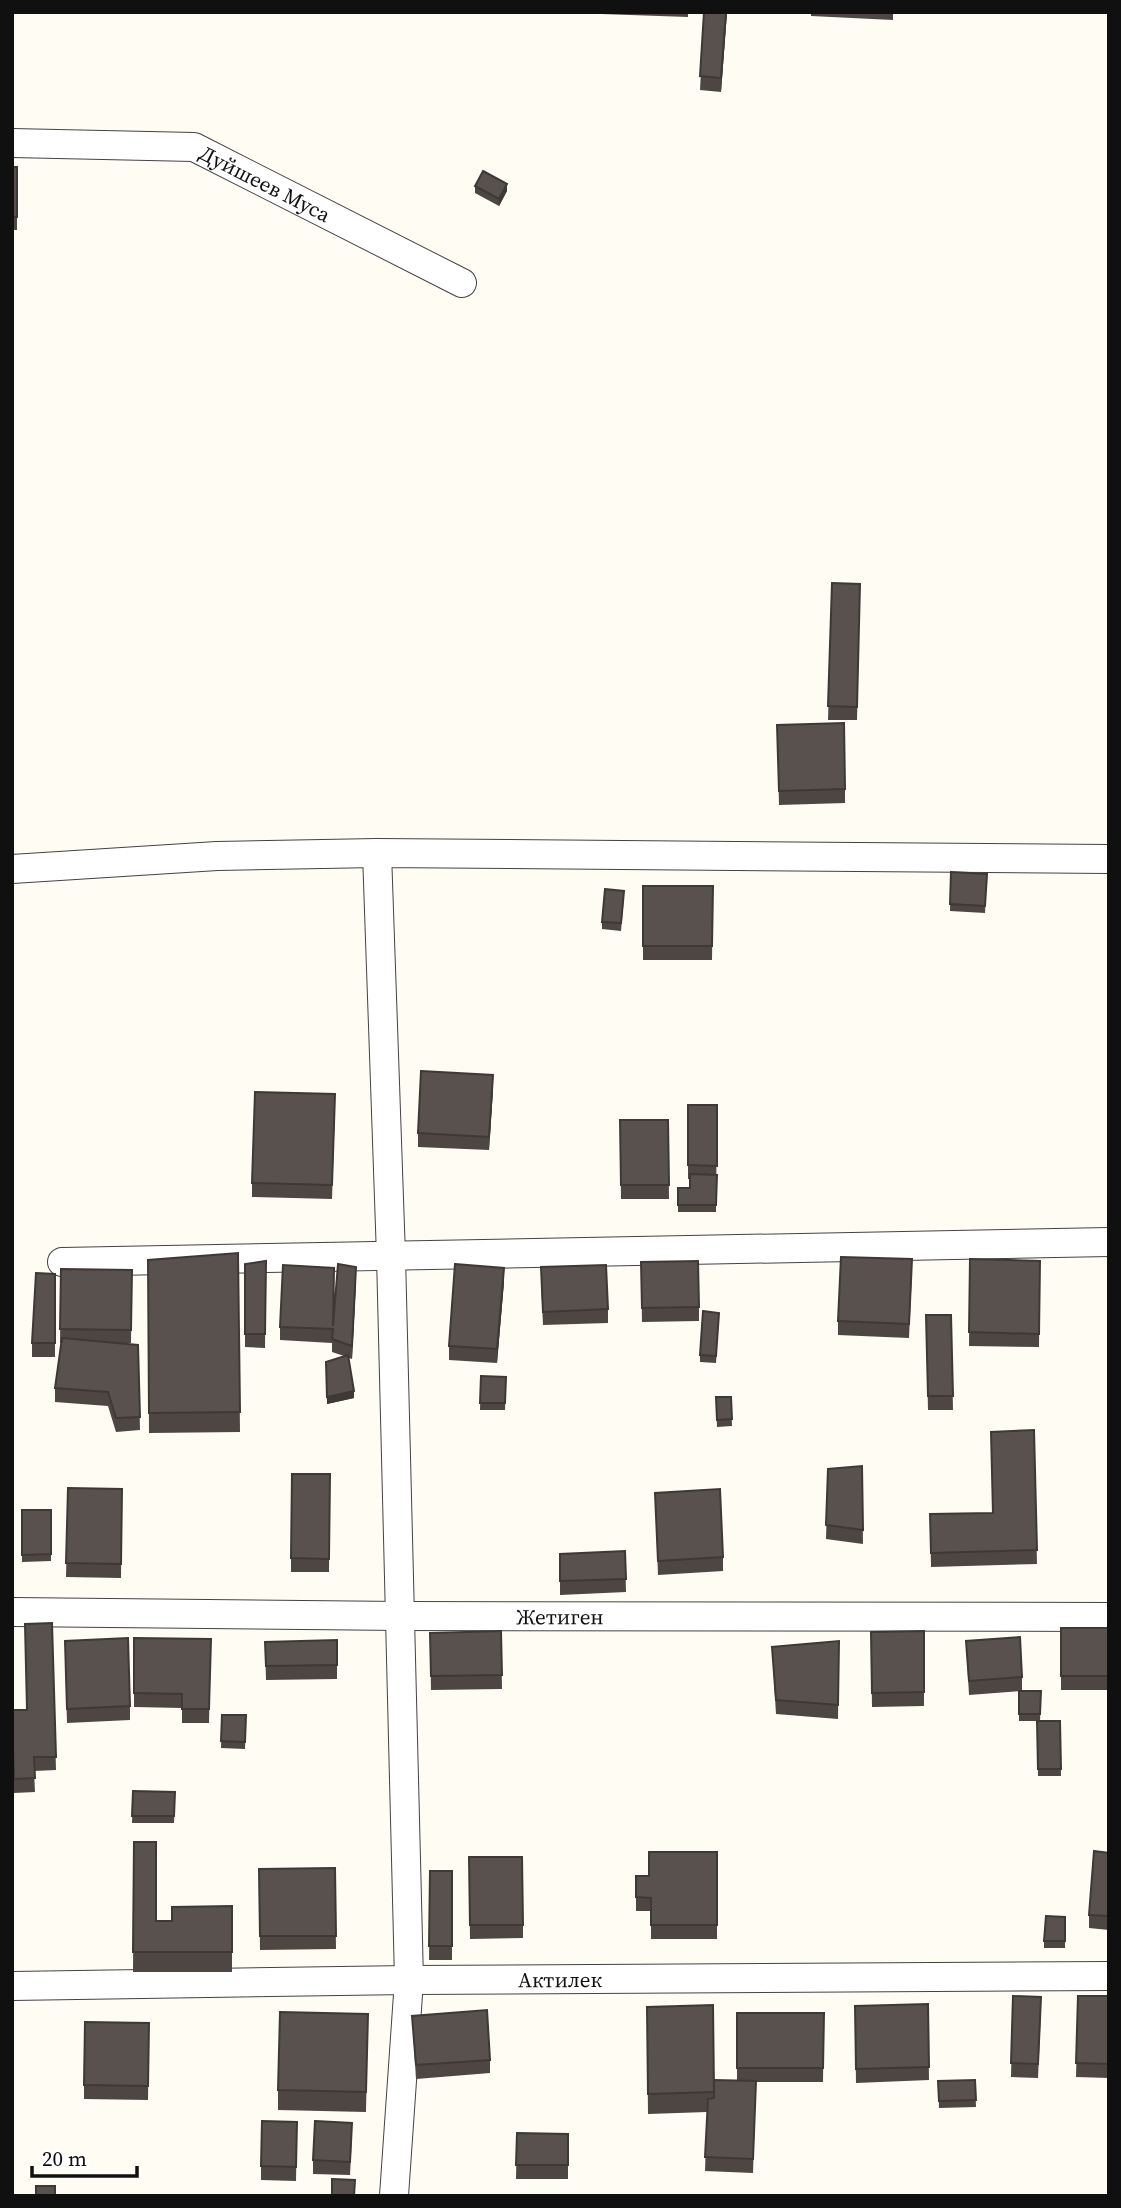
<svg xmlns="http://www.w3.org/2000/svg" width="1121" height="2208" font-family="'Source Serif 4',serif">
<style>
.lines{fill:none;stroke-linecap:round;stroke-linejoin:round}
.minor-casing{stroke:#434343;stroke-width:30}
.minor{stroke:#fff;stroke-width:28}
.wall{fill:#4d4642}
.shaded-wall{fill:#3e3936}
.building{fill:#59514d;stroke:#3e3936;stroke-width:2}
.labels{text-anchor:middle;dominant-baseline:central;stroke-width:7;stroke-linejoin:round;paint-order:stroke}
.street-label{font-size:21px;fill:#101010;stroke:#fff}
</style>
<rect width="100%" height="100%" fill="#fffcf4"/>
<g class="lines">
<defs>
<g id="minor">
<path id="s1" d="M12,143L194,147L462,283"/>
<path d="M377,853L391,1256L409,1980L394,2196"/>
<path d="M12,869L217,856L377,853L1109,859"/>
<path d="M62,1262L1109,1242"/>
<path id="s2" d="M12,1612L401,1616L1109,1617"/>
<path id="s3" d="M12,1986L409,1980L1109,1976"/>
</g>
</defs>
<use href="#minor" class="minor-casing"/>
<use href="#minor" class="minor"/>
</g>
<g class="wall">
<path d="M601,12H688V17L601,14Z"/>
<path d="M704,12H727L721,92L700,90Z"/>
<path d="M811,12H893V20L811,16Z"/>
<rect x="12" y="167" width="5" height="63"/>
<path d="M475,186L507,191L499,206L475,193Z"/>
<path d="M832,583L860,584L857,720H828Z"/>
<path d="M777,725L845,789V803L779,805Z"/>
<path d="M951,872L987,874L985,913L950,911Z"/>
<path d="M643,886H713L712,960H643Z"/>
<path d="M624,898L621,931L602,929V922Z"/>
<path d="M493,1088L489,1150L418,1147V1133Z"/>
<path d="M688,1105H717L716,1212H678V1188H690V1179H688Z"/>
<path d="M335,1108L332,1199L252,1197V1183Z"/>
<path d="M620,1120H668L669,1199H621Z"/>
<path d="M238,1253L240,1432L149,1433L148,1260Z"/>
<path d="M970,1259L1040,1261L1039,1347L969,1346Z"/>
<path d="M266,1261L265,1348L245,1347V1264Z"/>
<path d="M641,1262L699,1307V1321L642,1322Z"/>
<path d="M61,1269L132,1270L131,1343H116L138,1345L140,1430L116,1432L108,1406L55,1402V1388L61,1343H60Z"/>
<path d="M912,1273L909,1338L838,1335V1321Z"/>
<path d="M55,1274V1357H32V1343Z"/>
<path d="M356,1281L352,1359L349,1358L354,1398L327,1404L326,1362L344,1356L332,1352V1343L280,1340V1327L334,1321Z"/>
<path d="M541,1281L608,1309V1323L543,1325Z"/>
<path d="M504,1282L497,1363L449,1360V1346Z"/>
<path d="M719,1313L716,1363L700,1362V1355Z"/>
<path d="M926,1315H951L953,1410H928Z"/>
<path d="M481,1376L506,1377L505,1410H480Z"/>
<path d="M716,1397H731L732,1426L717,1427Z"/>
<path d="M1034,1430L1037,1564L931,1567L930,1514L993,1513Z"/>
<path d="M862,1466L863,1544L826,1539L828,1469Z"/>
<path d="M330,1474L329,1572H291V1558Z"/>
<path d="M68,1488L122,1489L121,1578L66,1577Z"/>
<path d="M655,1493L723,1557V1571L658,1575Z"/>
<path d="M22,1510H51V1561L22,1562Z"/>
<path d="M625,1551L626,1592L560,1595V1554Z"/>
<path d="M52,1623L56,1770L34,1771L35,1792L14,1793L12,1710H27Z"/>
<rect x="1061" y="1628" width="48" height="62"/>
<path d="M501,1631L502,1689L431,1690L430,1633Z"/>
<path d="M924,1631V1706L872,1707L871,1632Z"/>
<path d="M211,1639L209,1723H182V1708L134,1707V1693Z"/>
<path d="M337,1640V1679L266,1680L265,1642Z"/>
<path d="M839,1641L838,1719L776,1714L772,1647Z"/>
<path d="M966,1641L1022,1677V1691L969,1695Z"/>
<path d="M65,1654L130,1706V1720L67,1723Z"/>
<path d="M1019,1691H1041L1040,1721H1019Z"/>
<path d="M222,1715H246L245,1749L221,1748Z"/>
<path d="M1037,1721H1060L1061,1776H1038Z"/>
<path d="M133,1791L175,1792L174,1823H132Z"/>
<path d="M134,1842L156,1921H172L232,1906V1972H133Z"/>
<path d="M717,1852V1939H651V1911H636V1876H649Z"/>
<path d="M1109,1853V1930L1089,1928V1915Z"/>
<path d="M469,1857L523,1925V1938L470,1939Z"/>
<path d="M335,1868L336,1949L260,1950L259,1869Z"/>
<path d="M430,1871H452V1960H429Z"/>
<path d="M1065,1917V1948H1044V1941Z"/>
<path d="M1013,1996L1041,2011L1038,2078L1011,2077Z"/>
<path d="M1078,1996H1109V2078L1076,2077Z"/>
<path d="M928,2004L929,2080L856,2083L855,2006Z"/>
<path d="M647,2007L714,2080L737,2081V2013H824L823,2082H756L753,2173L705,2171L707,2112L648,2114Z"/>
<path d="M368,2014L366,2112L278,2110V2090Z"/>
<path d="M412,2016L490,2060V2073L416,2079Z"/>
<path d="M149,2023L148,2100L84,2099V2085Z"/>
<path d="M975,2080L976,2107L939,2108L938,2081Z"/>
<path d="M297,2122L296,2181L261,2180V2166Z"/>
<path d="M517,2133L568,2134V2179H516Z"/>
<path d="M352,2136L350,2175L313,2174V2160Z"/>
</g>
<g class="shaded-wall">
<path d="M726,12H727L721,92V78Z"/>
<path d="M507,184V191L499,206V199Z"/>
<path d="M493,1075V1088L489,1150V1137Z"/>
<path d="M356,1267V1281L352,1359V1346Z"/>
<path d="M504,1268V1282L497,1363V1349Z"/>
<path d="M354,1391V1398L327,1404V1397Z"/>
</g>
<g class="building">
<path d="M704,12H726L721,78L700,76Z"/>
<rect x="12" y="167" width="5" height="50"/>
<path d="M483,171L507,184L499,199L475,186Z"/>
<path d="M832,583L860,584L857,707L828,706Z"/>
<path d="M844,723L845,789L779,791L777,725Z"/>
<path d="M951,872L987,874L985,906L950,904Z"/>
<path d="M643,886H713L712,946H643Z"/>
<path d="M605,889L624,891L621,923L602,922Z"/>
<path d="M421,1071L493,1075L489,1137L418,1133Z"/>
<path d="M255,1092L335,1094L332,1185L252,1183Z"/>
<path d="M688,1105H717V1166L688,1165Z"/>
<path d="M620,1120H668L669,1185H621Z"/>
<path d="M690,1174L717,1175L716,1205H678V1188H690Z"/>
<path d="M238,1253L240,1412L149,1413L148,1260Z"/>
<path d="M841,1257L912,1259L909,1324L838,1321Z"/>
<path d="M970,1259L1040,1261L1039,1334L969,1332Z"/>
<path d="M266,1261L265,1334H245V1264Z"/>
<path d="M698,1261L699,1307L642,1308L641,1262Z"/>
<path d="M338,1264L356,1267L352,1346L332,1339L333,1329L280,1327L283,1265L334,1268L333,1326Z"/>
<path d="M455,1264L504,1268L497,1349L449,1346Z"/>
<path d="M606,1265L608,1309L543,1312L541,1267Z"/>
<path d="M61,1269L132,1270L131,1330L60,1329Z"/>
<path d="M36,1273L55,1274V1343H32Z"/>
<path d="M703,1311L719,1313L716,1356L700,1355Z"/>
<path d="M926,1315H951L953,1396H928Z"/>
<path d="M62,1338L138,1345L140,1417L116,1418L108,1392L55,1388Z"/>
<path d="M348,1355L354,1391L327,1397L326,1362Z"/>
<path d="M481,1376L506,1377L505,1403H480Z"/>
<path d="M716,1397H731L732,1419L717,1420Z"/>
<path d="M1034,1430L1037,1550L931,1553L930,1514L993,1513L991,1432Z"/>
<path d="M862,1466L863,1530L826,1525L828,1469Z"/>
<path d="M292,1474H330L329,1559L291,1558Z"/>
<path d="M68,1488L122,1489L121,1564L66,1563Z"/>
<path d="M720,1489L723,1557L658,1561L655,1493Z"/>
<path d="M22,1510H51V1554L22,1555Z"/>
<path d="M625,1551L626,1579L560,1581V1554Z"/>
<path d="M52,1623L56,1757H34L35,1778L14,1779L12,1710H27L25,1624Z"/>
<rect x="1061" y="1628" width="48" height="48"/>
<path d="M501,1631L502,1675L431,1676L430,1633Z"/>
<path d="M924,1631V1692L872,1693L871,1632Z"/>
<path d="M1020,1637L1022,1677L969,1681L966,1641Z"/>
<path d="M128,1638L130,1706L67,1709L65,1641Z"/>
<path d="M134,1638L211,1639L209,1709H182V1694L134,1693Z"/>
<path d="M337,1640V1665L266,1666L265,1642Z"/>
<path d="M839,1641L838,1705L776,1700L772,1647Z"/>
<path d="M1019,1691H1041L1040,1714H1019Z"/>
<path d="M222,1715H246L245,1742L221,1741Z"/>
<path d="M1037,1721H1060L1061,1769H1038Z"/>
<path d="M133,1791L175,1792L174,1816H132Z"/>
<path d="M134,1842H156V1921H172V1907L232,1906V1952H133Z"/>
<path d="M1094,1851L1109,1853V1916L1089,1915Z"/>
<path d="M649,1852H717V1925H651V1898L636,1897V1876H649Z"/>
<path d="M469,1857H522L523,1925H470Z"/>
<path d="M335,1868L336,1936H260L259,1869Z"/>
<path d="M430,1871H452V1946H429Z"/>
<path d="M1046,1916L1065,1917V1941H1044Z"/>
<path d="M1013,1996L1041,1997L1038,2064L1011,2063Z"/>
<path d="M1078,1996H1109V2064L1076,2063Z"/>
<path d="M928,2004L929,2067L856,2069L855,2006Z"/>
<path d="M713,2005L714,2092L648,2094L647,2007Z"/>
<path d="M487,2010L490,2060L416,2065L412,2016Z"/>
<path d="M280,2012L368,2014L366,2092L278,2090Z"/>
<path d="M737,2013H824L823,2068H737Z"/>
<path d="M85,2022L149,2023L148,2086L84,2085Z"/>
<path d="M714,2080L756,2081L753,2159L705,2157L708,2099L714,2098Z"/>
<path d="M975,2080L976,2100L939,2101L938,2081Z"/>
<path d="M262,2121L297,2122L296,2167L261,2166Z"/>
<path d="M315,2121L352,2123L350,2162L313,2160Z"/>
<path d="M517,2133L568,2134V2165H516Z"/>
<path d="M332,2179L355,2180L354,2196H332Z"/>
<rect x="36" y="2186" width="19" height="10"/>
</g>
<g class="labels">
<g class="street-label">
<text stroke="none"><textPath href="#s1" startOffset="262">Дуйшеев Муса</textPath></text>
<text stroke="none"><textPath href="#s2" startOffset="548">Жетиген</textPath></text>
<text stroke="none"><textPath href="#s3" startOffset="548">Актилек</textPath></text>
</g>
</g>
<rect width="1121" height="2208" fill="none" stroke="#101010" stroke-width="28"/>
<path d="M32 2166v10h105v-10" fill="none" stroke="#101010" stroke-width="3.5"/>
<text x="42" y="2166" font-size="21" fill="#101010" stroke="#ffffff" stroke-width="5" paint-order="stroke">20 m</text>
</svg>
